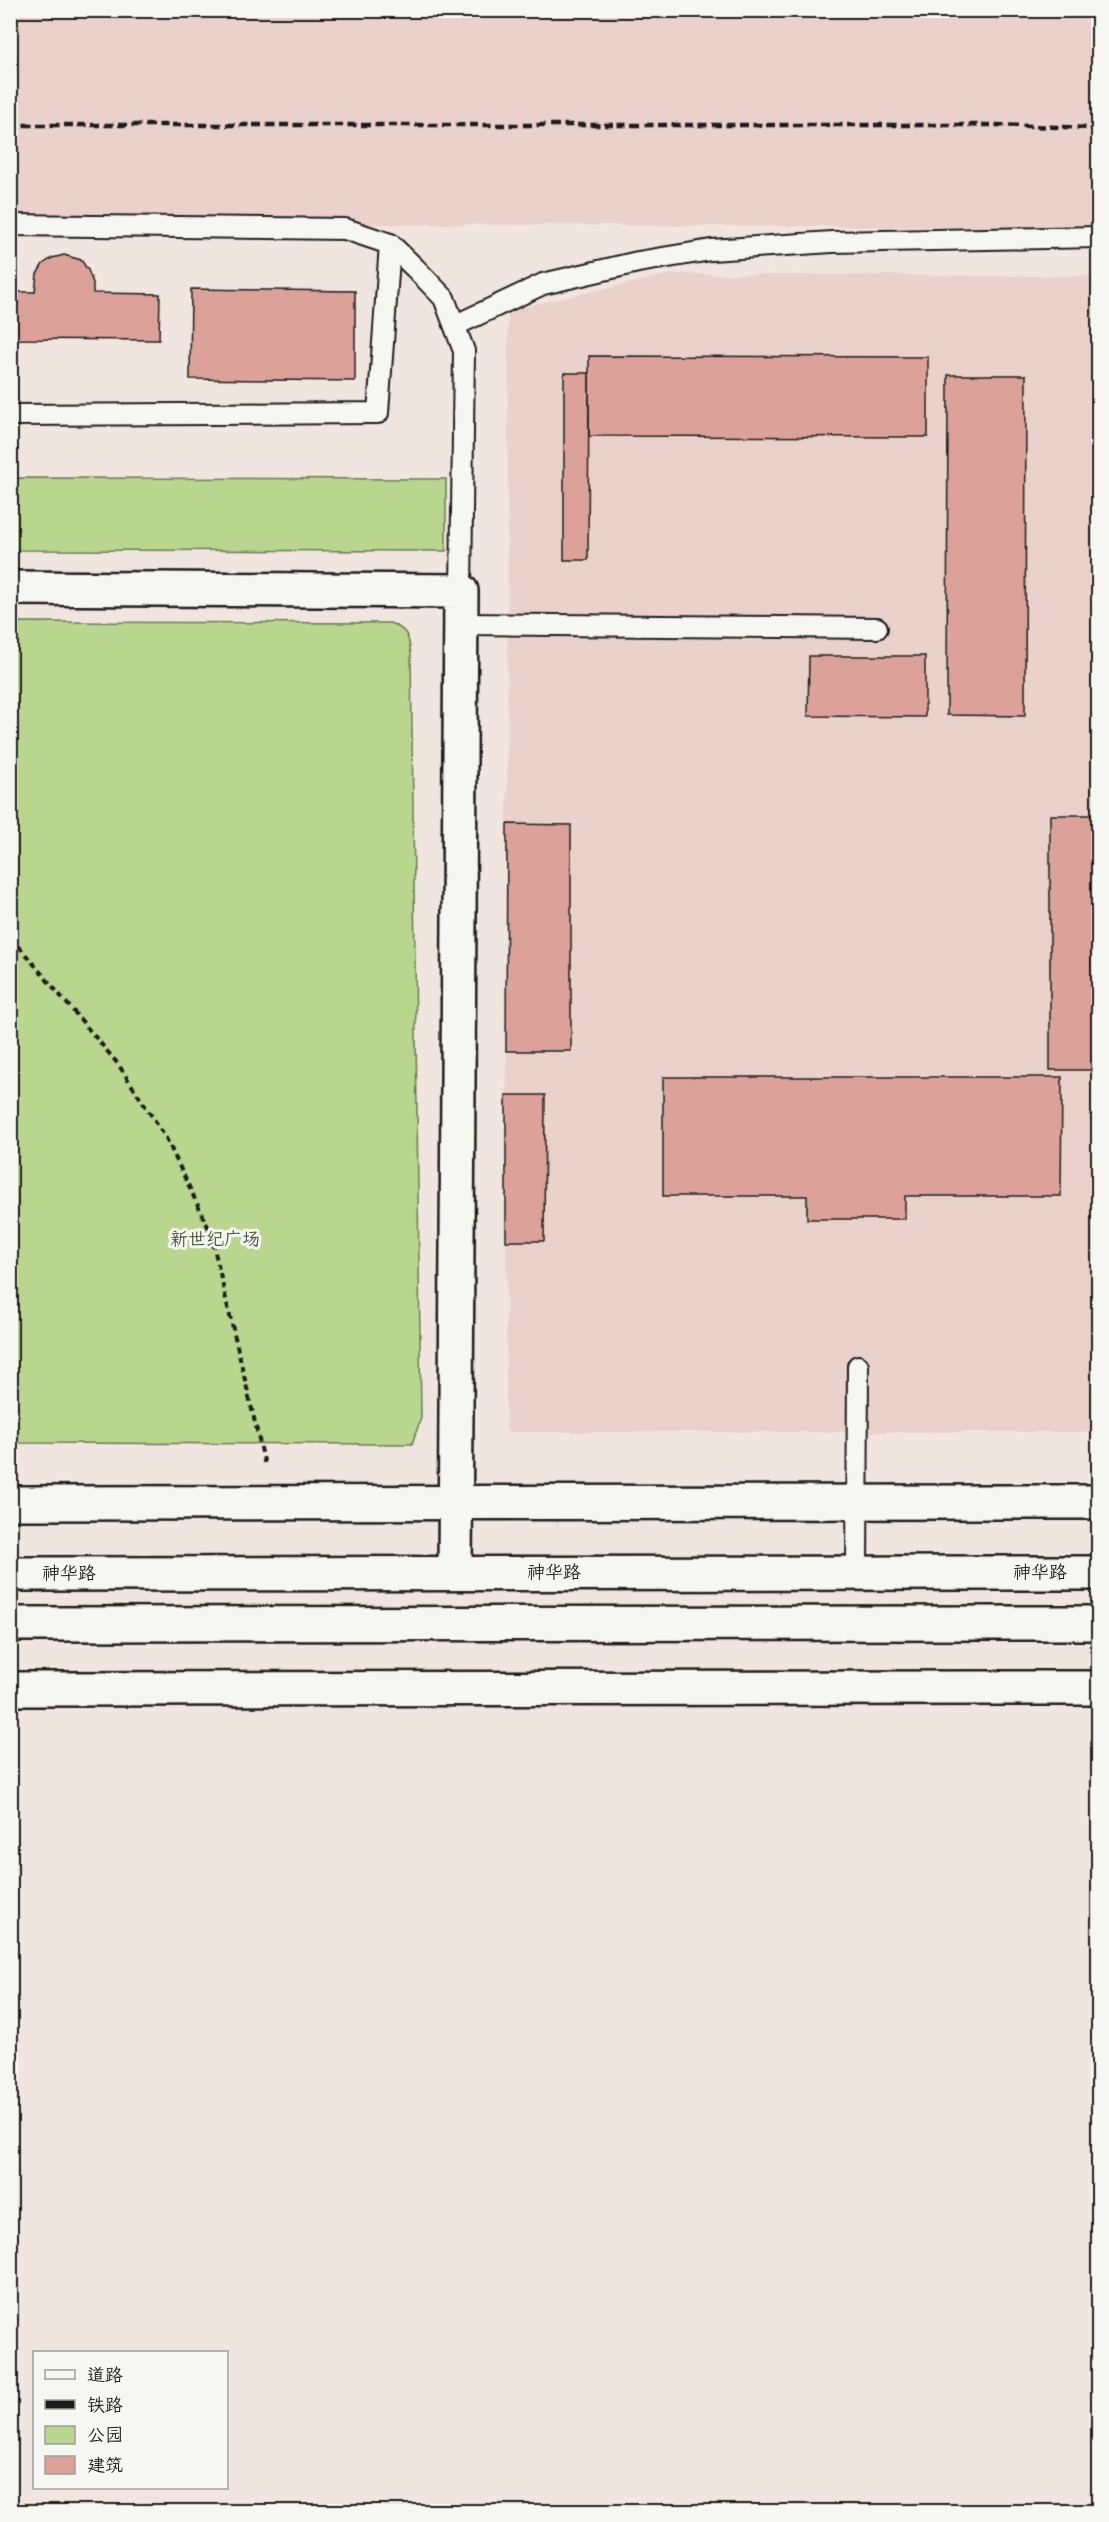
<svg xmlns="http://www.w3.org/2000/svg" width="1109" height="2522" font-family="Kalam,'LXGW WenKai TC',sans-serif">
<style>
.built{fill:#ebd1cb}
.green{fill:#b9d68f;stroke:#6a7956;stroke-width:1.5}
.building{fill:#dca29a;stroke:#1c1c1c;stroke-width:1.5}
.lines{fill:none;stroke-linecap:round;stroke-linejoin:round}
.service-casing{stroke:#1c1c1c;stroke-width:24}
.minor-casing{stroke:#1c1c1c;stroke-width:38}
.secondary-casing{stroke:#1c1c1c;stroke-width:38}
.path{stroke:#1c1c1c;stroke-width:4;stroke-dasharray:6 4.5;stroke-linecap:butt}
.service{stroke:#f6f6f2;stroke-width:20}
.minor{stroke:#f6f6f2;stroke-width:33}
.secondary{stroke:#f6f6f2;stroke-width:33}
.rail{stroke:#1c1c1c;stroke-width:4.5;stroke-dasharray:9 4.5;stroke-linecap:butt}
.labels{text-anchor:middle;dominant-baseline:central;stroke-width:6;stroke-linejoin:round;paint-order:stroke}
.park-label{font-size:18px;fill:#4b543e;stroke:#f6f6f2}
.street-label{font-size:18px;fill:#1c1c1c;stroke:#f6f6f2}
</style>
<rect width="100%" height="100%" fill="#f1e5e0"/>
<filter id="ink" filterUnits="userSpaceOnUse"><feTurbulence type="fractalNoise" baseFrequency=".0167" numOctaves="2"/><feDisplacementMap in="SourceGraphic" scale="12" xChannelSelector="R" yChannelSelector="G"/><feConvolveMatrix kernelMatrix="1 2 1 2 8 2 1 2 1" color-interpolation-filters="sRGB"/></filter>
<g filter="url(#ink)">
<g class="built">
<path d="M11,11H1098V228L11,222Z"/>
<path d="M671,274L1098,276V1432H506L508,310Z"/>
</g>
<g class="green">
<path d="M11,478L446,479V551L11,550Z"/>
<path d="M11,622L390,623C408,630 409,637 411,655L421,1418L412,1444L11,1443Z"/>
</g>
<g class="building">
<path d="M64,255L81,260L88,270L93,283V293L160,294L159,340L10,339V292H35L37,274L43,264L52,258Z"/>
<path d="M191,289L355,291V381L190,379Z"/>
<path d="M589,356L928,357V437L589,436Z"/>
<path d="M564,373H589L588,560H564Z"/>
<path d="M948,375H1026L1025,716L947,715Z"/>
<path d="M809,656H925V717L808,716Z"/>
<path d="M1050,815H1095L1094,1070H1050Z"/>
<path d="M507,824L571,825V1051H506Z"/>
<path d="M663,1077H1062L1061,1196H905V1219H807V1196H663Z"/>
<path d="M506,1095H545L544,1241H506Z"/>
</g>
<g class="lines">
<defs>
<g id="service">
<path d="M10,225L345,229L390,244L415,268L444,298L464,351L461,591"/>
<path d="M456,325L543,284L638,262L711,250L832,242L1098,237"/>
<path d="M10,415L378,413L390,244"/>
<path d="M461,624L877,628"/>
<path d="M857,1573L858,1366"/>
</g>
<g id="minor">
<path d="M10,588L461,591L455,1573"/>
<path d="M10,1503L1098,1502"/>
<path d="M10,1689L1098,1688"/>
</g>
<g id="secondary">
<path d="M10,1574L1098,1573"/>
<path d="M10,1624L1098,1623"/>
</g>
</defs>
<use href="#service" class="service-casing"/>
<use href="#minor" class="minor-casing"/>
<use href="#secondary" class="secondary-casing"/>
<path class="path" d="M10,940L21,949L118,1064L166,1138L210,1231L265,1465"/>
<use href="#service" class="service"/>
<use href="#minor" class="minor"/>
<use href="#secondary" class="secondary"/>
<path class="rail" d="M10,125H992L1098,128"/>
</g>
</g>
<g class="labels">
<g class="park-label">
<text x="215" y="1240">新世纪广场</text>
</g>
<g class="street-label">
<text x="554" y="1573">神华路</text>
<text x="1040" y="1573">神华路</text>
<text x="69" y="1574">神华路</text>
</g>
</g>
<rect width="1109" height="2522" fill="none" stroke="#f6f6f2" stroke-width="36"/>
<rect x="18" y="18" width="1073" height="2486" fill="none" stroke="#1c1c1c" stroke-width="2" filter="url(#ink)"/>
<rect x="33" y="2351" width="195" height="138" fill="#f6f6f2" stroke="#9f9f9c" stroke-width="1.5"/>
<rect x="45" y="2370" width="30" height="9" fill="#f6f6f2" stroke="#9f9f9c" stroke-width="1.5"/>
<text x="87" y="2381" font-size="18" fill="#1c1c1c">道路</text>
<rect x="45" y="2400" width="30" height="9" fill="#1c1c1c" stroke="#9f9f9c" stroke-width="1.5"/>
<text x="87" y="2411" font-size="18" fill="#1c1c1c">铁路</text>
<rect x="45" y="2426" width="30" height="18" fill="#b9d68f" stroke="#9f9f9c" stroke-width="1.5"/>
<text x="87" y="2441" font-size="18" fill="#1c1c1c">公园</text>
<rect x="45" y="2456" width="30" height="18" fill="#dca29a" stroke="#9f9f9c" stroke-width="1.5"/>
<text x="87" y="2471" font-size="18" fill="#1c1c1c">建筑</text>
</svg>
